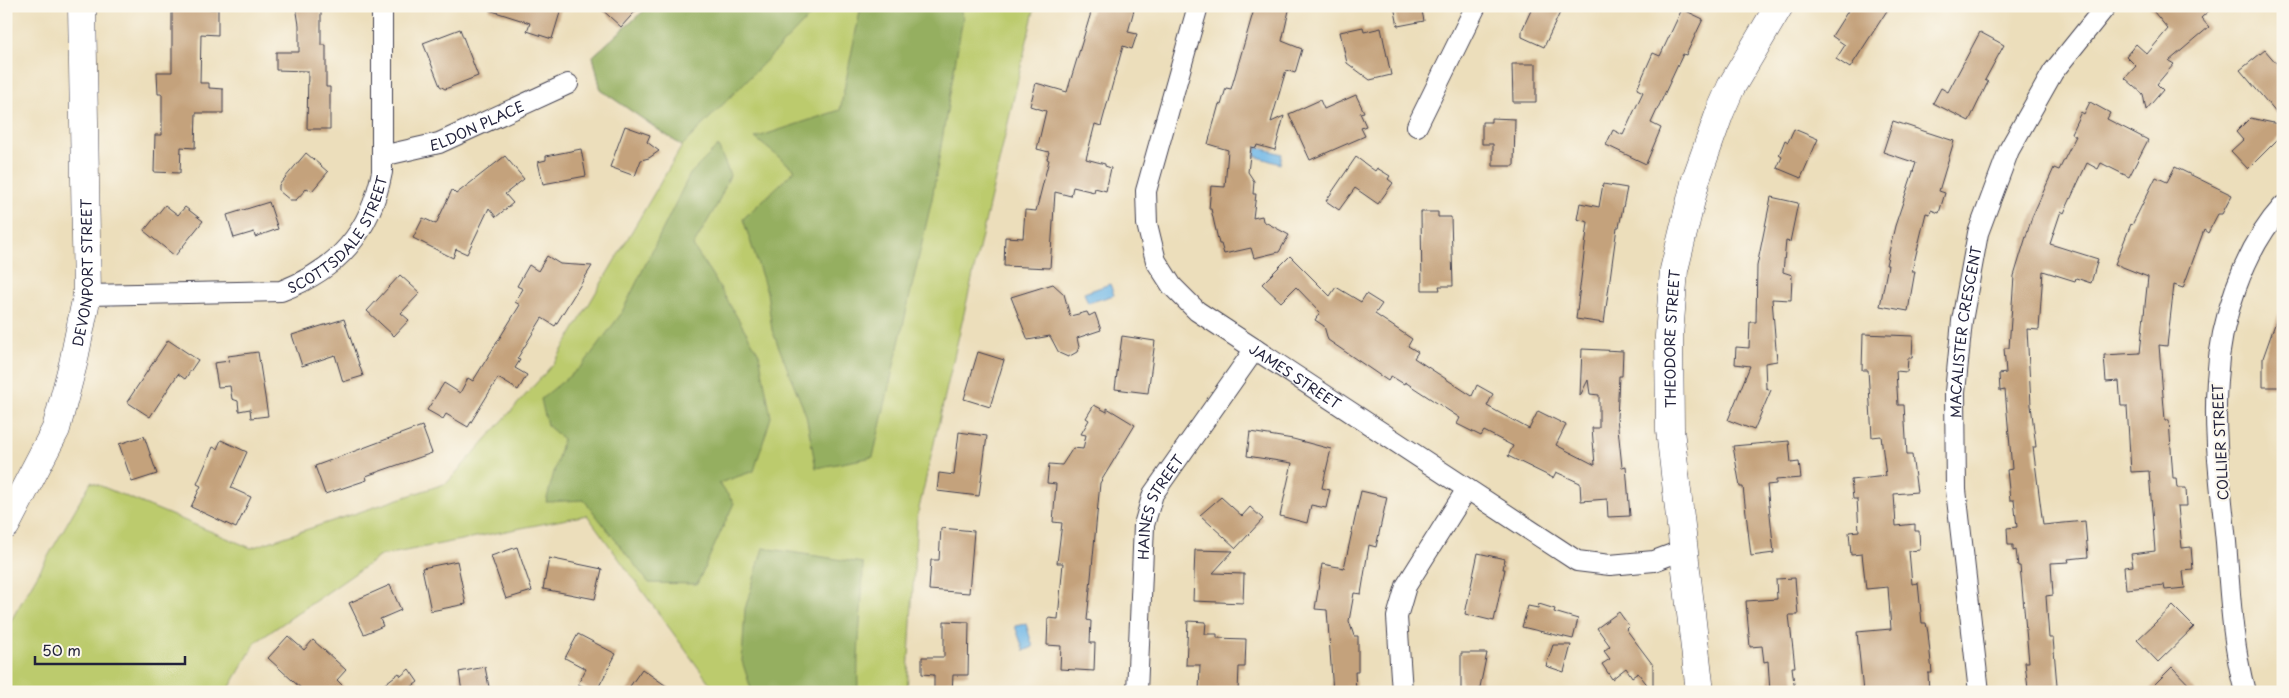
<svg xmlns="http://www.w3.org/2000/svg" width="2289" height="698" font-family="'Playpen Sans',sans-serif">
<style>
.green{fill:#bccb6d;stroke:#6f7654}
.forest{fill:#95af60;stroke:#5c684e}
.water{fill:#6fb7e7;stroke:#486c91}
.building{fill:#c4a27c}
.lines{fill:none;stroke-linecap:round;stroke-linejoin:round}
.street-casing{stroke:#403e4e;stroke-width:22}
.secondary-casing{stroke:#403e4e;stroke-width:29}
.street{stroke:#fff;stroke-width:20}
.secondary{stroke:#fff;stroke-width:28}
.labels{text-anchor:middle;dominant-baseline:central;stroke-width:4.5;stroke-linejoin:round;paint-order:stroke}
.street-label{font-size:14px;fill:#22223b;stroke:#fbf7ec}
</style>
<rect width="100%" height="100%" fill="#fbf7ec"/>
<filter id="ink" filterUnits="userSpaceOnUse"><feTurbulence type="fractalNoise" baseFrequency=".02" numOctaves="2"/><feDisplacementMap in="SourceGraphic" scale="10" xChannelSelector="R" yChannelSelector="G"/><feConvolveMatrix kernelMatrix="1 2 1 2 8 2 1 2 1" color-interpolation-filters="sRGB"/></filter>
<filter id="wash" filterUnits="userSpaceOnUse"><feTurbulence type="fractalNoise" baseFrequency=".0096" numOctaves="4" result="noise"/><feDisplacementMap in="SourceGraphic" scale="20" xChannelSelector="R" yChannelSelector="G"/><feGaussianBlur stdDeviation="1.12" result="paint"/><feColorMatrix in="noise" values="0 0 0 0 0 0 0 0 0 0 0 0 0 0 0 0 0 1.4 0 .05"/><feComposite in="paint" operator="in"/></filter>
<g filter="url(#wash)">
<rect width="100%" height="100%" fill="#ecdebb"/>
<path class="green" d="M649,6H1035L917,517L907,692H716L587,515L380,556L256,642L227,692H6V629L91,482L251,548L447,483L555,362L682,146L601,90L593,56Z"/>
<g class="forest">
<path d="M649,6H820L682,146L601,90L593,56Z"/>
<path d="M861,6H959L963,17L932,199L873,457L816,468L806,415L772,330L767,292L743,219L795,170L755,138L840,110Z"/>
<path d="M718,146L730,175L717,205L693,246L714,278L759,354L771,417L754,471L719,483L734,503L697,584L649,583L584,500L546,502L563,439L547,425L541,399L583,365L621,314L690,174Z"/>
<path d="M763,548L863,563C863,606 856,649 858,692H752L742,661L745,609Z"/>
</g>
<g class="water">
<path d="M1257,147L1282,154L1280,164L1255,156Z"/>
<path d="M1110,284L1114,295L1088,303L1084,293Z"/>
<path d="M1026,624L1033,647L1024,651L1015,626Z"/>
</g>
<g id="blocks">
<g class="building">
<path d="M296,6H321V45H326V87H330V129H307L308,71L276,70V52H299V25Z"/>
<path d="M490,6H562L552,39L527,31L530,23L489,10Z"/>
<path d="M598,6H640L621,27Z"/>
<path d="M1093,6H1135L1128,32L1137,34L1132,49L1123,46L1101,126L1095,124L1086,159L1105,164V166L1111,168L1106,191L1095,188L1094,192L1073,187L1071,196L1055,192L1050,268L1004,266L1005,237L1023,238L1025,210L1036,211L1049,160L1047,159L1049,152L1037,149L1046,111L1030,106L1036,83L1067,92Z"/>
<path d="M1255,6H1290L1282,41L1302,49L1295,73L1286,70L1271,122L1284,116L1275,150L1257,145L1256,148L1251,147L1248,172L1254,181L1253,194H1256L1253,218L1262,216L1263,221L1289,235L1279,252L1254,258L1251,248L1224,254L1221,244H1219L1211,209H1209L1211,186L1225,187L1228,150L1208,144L1219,104L1221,105L1226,88L1231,89Z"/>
<path d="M1394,6H1421L1424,21L1398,26Z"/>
<path d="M1533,6H1563L1544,47L1522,37V30Z"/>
<path d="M1851,6H1890L1850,68L1836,59L1845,45L1832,36Z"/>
<path d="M2149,6H2214L2201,18L2209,27L2169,61L2174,64L2157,84L2163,90L2146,110L2143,94L2125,78L2136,66L2126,56L2136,44L2147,54L2168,29Z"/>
<path d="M172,8L218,9V35L201,34L200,83H209V88L223,89V113H196L195,148L181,147L180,173L154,172L155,135H162V94H158L157,72H172Z"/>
<path d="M1682,9L1703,19L1686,55L1683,54L1651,123L1661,128L1646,164L1606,145L1613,130L1623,135L1643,92L1637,89L1653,53L1660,56Z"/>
<path d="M1363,27L1364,32L1381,28L1391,75L1370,80L1347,63L1340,32Z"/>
<path d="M460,29L478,76L445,89L440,86L423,43Z"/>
<path d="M1980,32L2004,45L1985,80L1988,82L1969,121L1933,103L1941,88L1948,92Z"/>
<path d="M2265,50L2283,71V121L2240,70Z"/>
<path d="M1512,64H1536V102H1513Z"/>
<path d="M1356,95L1364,112L1360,113L1366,126L1361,128L1365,136L1310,160L1289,114L1320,100L1324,109Z"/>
<path d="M2090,102L2110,113L2107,119L2148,140L2129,177L2101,163L2098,169L2087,163L2064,213L2061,211L2050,244L2098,259L2091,283L2076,278L2075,281L2043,271L2039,330L2027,329L2031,405L2036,447H2033L2043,525L2085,521L2088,557L2068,559L2069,562L2051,563L2053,595L2046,596L2049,638H2053L2057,686L2028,689L2025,662H2029L2020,566H2018L2016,550L2013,551V545H2008L2007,528L2017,527L2014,500H2010L2007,470L2012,469L2005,390L2000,391L1999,374L2006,373L2004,348H2009L2014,276L2032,217L2054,168L2059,170L2076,136L2071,133L2081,112L2084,114Z"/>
<path d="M1491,118L1515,119L1514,166H1493V144H1482V122H1491Z"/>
<path d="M2250,118L2283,125V134L2248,169L2231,151L2243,140L2236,132Z"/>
<path d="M1893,121L1954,141L1939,191L1945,193L1939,213L1931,210L1930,214L1926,213L1912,271H1915L1908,311L1880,306L1888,265H1886L1895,226L1916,163L1883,152Z"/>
<path d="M625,126L650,135L647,142L659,151L649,158L641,160L635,176L610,167Z"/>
<path d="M1794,129L1818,139L1801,178L1777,168L1782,157L1779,155L1785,140L1788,142Z"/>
<path d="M581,149L586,176L543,184L538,162L546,160V156Z"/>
<path d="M306,153L328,172L312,191L307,188L296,200H290L279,191V185Z"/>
<path d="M505,156L524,179L505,194L513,203L496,217L489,208L467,254L456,249L453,258L413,238L423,218L436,224L452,190L456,194Z"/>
<path d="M1356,157L1375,171L1377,168L1390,176L1388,179L1393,183L1378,204L1355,188L1339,210L1326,201Z"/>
<path d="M2175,167L2232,195L2222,214H2218L2208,233L2204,230L2183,288L2174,285L2167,346L2159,345L2165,420H2169L2173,478H2176L2177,488H2186L2187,506H2178L2182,548L2191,547L2193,570L2183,571L2185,588L2165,590L2164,585L2126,589L2124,567L2133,566L2131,554L2155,551L2149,471L2131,472L2127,406H2121L2119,381L2106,382L2104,355L2140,353L2148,277L2115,264L2131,224L2132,225L2156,177L2167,182Z"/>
<path d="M1603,184L1627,188L1619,227H1617L1604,323L1576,319L1588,222L1577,219L1580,203L1599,207Z"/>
<path d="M1771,197L1798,203L1790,242L1786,241L1783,272L1792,275L1791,300L1772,299L1777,361L1765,363L1766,388L1771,390L1754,430L1728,420L1750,366L1735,364L1736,347L1749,348L1750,322H1756L1757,266Z"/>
<path d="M269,202L278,229L255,237L254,232L234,238L227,215Z"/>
<path d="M165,205L178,215L185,207L203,221L175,256L144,231Z"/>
<path d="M1421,212H1438V217H1451L1453,286H1439L1440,290H1422Z"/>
<path d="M547,256L560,264L592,266L555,326L542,318L517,359L520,360L515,368L527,375L518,390L498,378L468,427L446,414L443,419L427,410L444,383L460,393L468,378L473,381L520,305L515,302L523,289L517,286L529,265L538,271Z"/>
<path d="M1290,256L1330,296L1336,287L1361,302L1366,294L1382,304L1375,314L1412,339L1408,346L1418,352L1414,358L1472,396L1477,385L1493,394L1487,406L1529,429L1538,411L1566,425L1556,445L1595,465L1592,428H1599V395L1590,394L1588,380L1580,396L1582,349L1623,351L1622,376H1619L1617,418L1622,467L1626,466L1630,516L1608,517L1607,499L1581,501L1580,483L1556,472L1553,478L1508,456L1513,446L1484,431L1481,436L1457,424L1460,418L1405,382L1404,384L1391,376L1388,381L1328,340L1324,326L1315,320L1320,312L1296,287L1281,302L1262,284Z"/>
<path d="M400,275L420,293L401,313L409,320L394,336L367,311Z"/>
<path d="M1053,284L1064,294L1070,316L1087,312L1089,316L1095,313L1101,330L1077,338L1079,347L1077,352L1068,357L1059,353L1050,336L1028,340L1011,297Z"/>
<path d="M2280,310H2283V387H2263V358Z"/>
<path d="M344,319L363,376L343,382L335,355L302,366L292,335Z"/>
<path d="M1863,334L1913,336L1912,358H1908L1907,372L1896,371L1898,405H1904L1907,455H1912L1917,492L1894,494L1896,526L1915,524V531H1919L1920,550L1909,551L1912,584L1918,583L1922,623H1926L1928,633L1932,673H1928L1929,692H1863L1857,632L1891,629L1888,587L1866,589L1862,554L1851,555L1849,532L1859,531L1857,499H1853L1851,480L1886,476L1881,436L1872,437L1868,370H1862Z"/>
<path d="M1122,336L1155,341L1148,393L1115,389Z"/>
<path d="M168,340L198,360L185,379L178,374L150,417L127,402Z"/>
<path d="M258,352L268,416L251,418L250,409L239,411L238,401L232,399L230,386L218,387L214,363L229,361L228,356Z"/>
<path d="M978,352L1004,360L990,407L964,399Z"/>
<path d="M1094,405L1107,412V408L1135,425L1100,483L1087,620L1091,621L1090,643H1095L1094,671L1060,669L1061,646L1047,645L1048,618L1058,619L1063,563H1057L1062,523L1053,522L1056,484L1047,483L1049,464L1062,465L1073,448L1083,449L1086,435L1081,434L1089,420L1086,418Z"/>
<path d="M422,426L432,453L366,476L367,480L325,494L315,466Z"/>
<path d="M959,432L987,436L979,496L937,491L939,473L954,475Z"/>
<path d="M1250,432L1293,439L1331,449L1322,488L1330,490L1326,508L1311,505L1307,523L1280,516L1292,463L1247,456Z"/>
<path d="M144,436L157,474L132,482L119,444Z"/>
<path d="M221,440L247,452L231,488L251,497L236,528L191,507L201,486L197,484L213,447L217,449Z"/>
<path d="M1789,441L1791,463L1799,462L1801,478L1776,480V484L1767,485L1774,553L1751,556L1743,487H1740L1733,446Z"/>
<path d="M1361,491L1387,497L1376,547L1369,545L1361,594L1354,593L1349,621L1354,636H1358V672H1355L1356,692H1333L1327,610L1315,609L1322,564L1344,568Z"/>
<path d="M1221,497L1242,516L1250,507L1263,519L1236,548L1200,515Z"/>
<path d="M941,528L974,531L969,593L929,590L931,560H939Z"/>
<path d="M517,547L532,591L506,599L491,556Z"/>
<path d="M1195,550L1233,551L1213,573L1244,574L1243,603L1193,601Z"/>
<path d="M1478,553L1505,559L1503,569H1505L1494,621L1465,614Z"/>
<path d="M549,558L602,569L595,599L543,589Z"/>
<path d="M457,561L466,604L431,611L422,568Z"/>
<path d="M1795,578L1798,615H1789L1795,667H1792L1795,692H1770L1768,661L1764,662L1762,646L1750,647L1746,601L1777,599L1776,579Z"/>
<path d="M390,585L401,610L380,619L383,626L364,634L349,603Z"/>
<path d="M1539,604L1555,609L1554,612L1578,619L1573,639L1522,627L1528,606L1538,608Z"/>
<path d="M2173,606L2194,627L2158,662L2137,640Z"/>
<path d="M1619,612L1629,626L1626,629L1653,665V692L1638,673L1632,677L1626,668L1612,679L1602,664L1610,659L1604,651L1610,646L1597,628Z"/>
<path d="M944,621L969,622L968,675H953L952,692H934V675L922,674V657H944Z"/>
<path d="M1188,621L1206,622L1205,634H1217V638L1246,639L1245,667H1239L1238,692H1199L1200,665H1186Z"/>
<path d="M578,634L616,654L596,692L578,684L586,669L565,658Z"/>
<path d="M288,636L304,650L313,640L346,670L337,680L349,692H305L268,658Z"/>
<path d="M1553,645H1571L1564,672L1546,666Z"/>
<path d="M1461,653H1487L1479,692H1461Z"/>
<path d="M485,667L490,692H462L459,672Z"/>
<path d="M2172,667L2196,692H2147Z"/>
<path d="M409,669L418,682L410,688L412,692H374L399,673L401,676Z"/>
<path d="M642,669L675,692H626Z"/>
</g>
</g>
</g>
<g filter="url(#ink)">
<use href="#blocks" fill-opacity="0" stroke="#403e4e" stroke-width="1"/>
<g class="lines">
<defs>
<g id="street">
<path id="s1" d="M1198,6L1146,191L1147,224L1156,261L1172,286L1197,311L1577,561L1610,565L1654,561L1683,550"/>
<path d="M1417,126L1476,6"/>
<path id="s2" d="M382,156L439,143L568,84"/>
<path id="s3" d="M87,295L281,291C338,269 370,233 382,172V6"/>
<path id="s4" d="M1137,692L1144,525L1153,494L1255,349"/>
<path d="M1402,692L1397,617L1406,586L1467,489"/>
<path id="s5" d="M1979,692L1956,490L1955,392L1962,321L1978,233L2009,150L2053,72L2106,6"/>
<path d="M2245,692C2232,643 2230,592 2226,542C2221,489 2213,434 2217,380C2220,321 2243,250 2283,206"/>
</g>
<g id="secondary">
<path id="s6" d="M6,525L56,429L73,364L87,295L82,6"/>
<path id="s7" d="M1700,692L1670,430L1669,336L1674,270L1696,179L1720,112L1731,87L1779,6"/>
</g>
</defs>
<use href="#street" class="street-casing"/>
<use href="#secondary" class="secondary-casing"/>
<use href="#street" class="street"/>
<use href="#secondary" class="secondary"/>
</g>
</g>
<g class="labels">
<g class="street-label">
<text stroke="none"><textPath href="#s2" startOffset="100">ELDON PLACE</textPath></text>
<text stroke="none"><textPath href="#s3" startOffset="278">SCOTTSDALE STREET</textPath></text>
<text stroke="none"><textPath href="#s6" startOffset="268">DEVONPORT STREET</textPath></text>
<text stroke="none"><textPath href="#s5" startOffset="362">MACALISTER CRESCENT</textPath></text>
<text stroke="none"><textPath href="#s7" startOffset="355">THEODORE STREET</textPath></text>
<text stroke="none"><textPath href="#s1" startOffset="446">JAMES STREET</textPath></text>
<text transform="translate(2220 442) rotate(-93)">COLLIER STREET</text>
<text stroke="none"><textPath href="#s4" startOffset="189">HAINES STREET</textPath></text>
</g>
</g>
<rect width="2289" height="698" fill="none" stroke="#fbf7ec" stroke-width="25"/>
<path d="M35 656v8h150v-8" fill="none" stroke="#22223b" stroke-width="2.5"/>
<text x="42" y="656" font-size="15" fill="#22223b" stroke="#fbf7ec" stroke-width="4" paint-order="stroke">50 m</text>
</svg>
